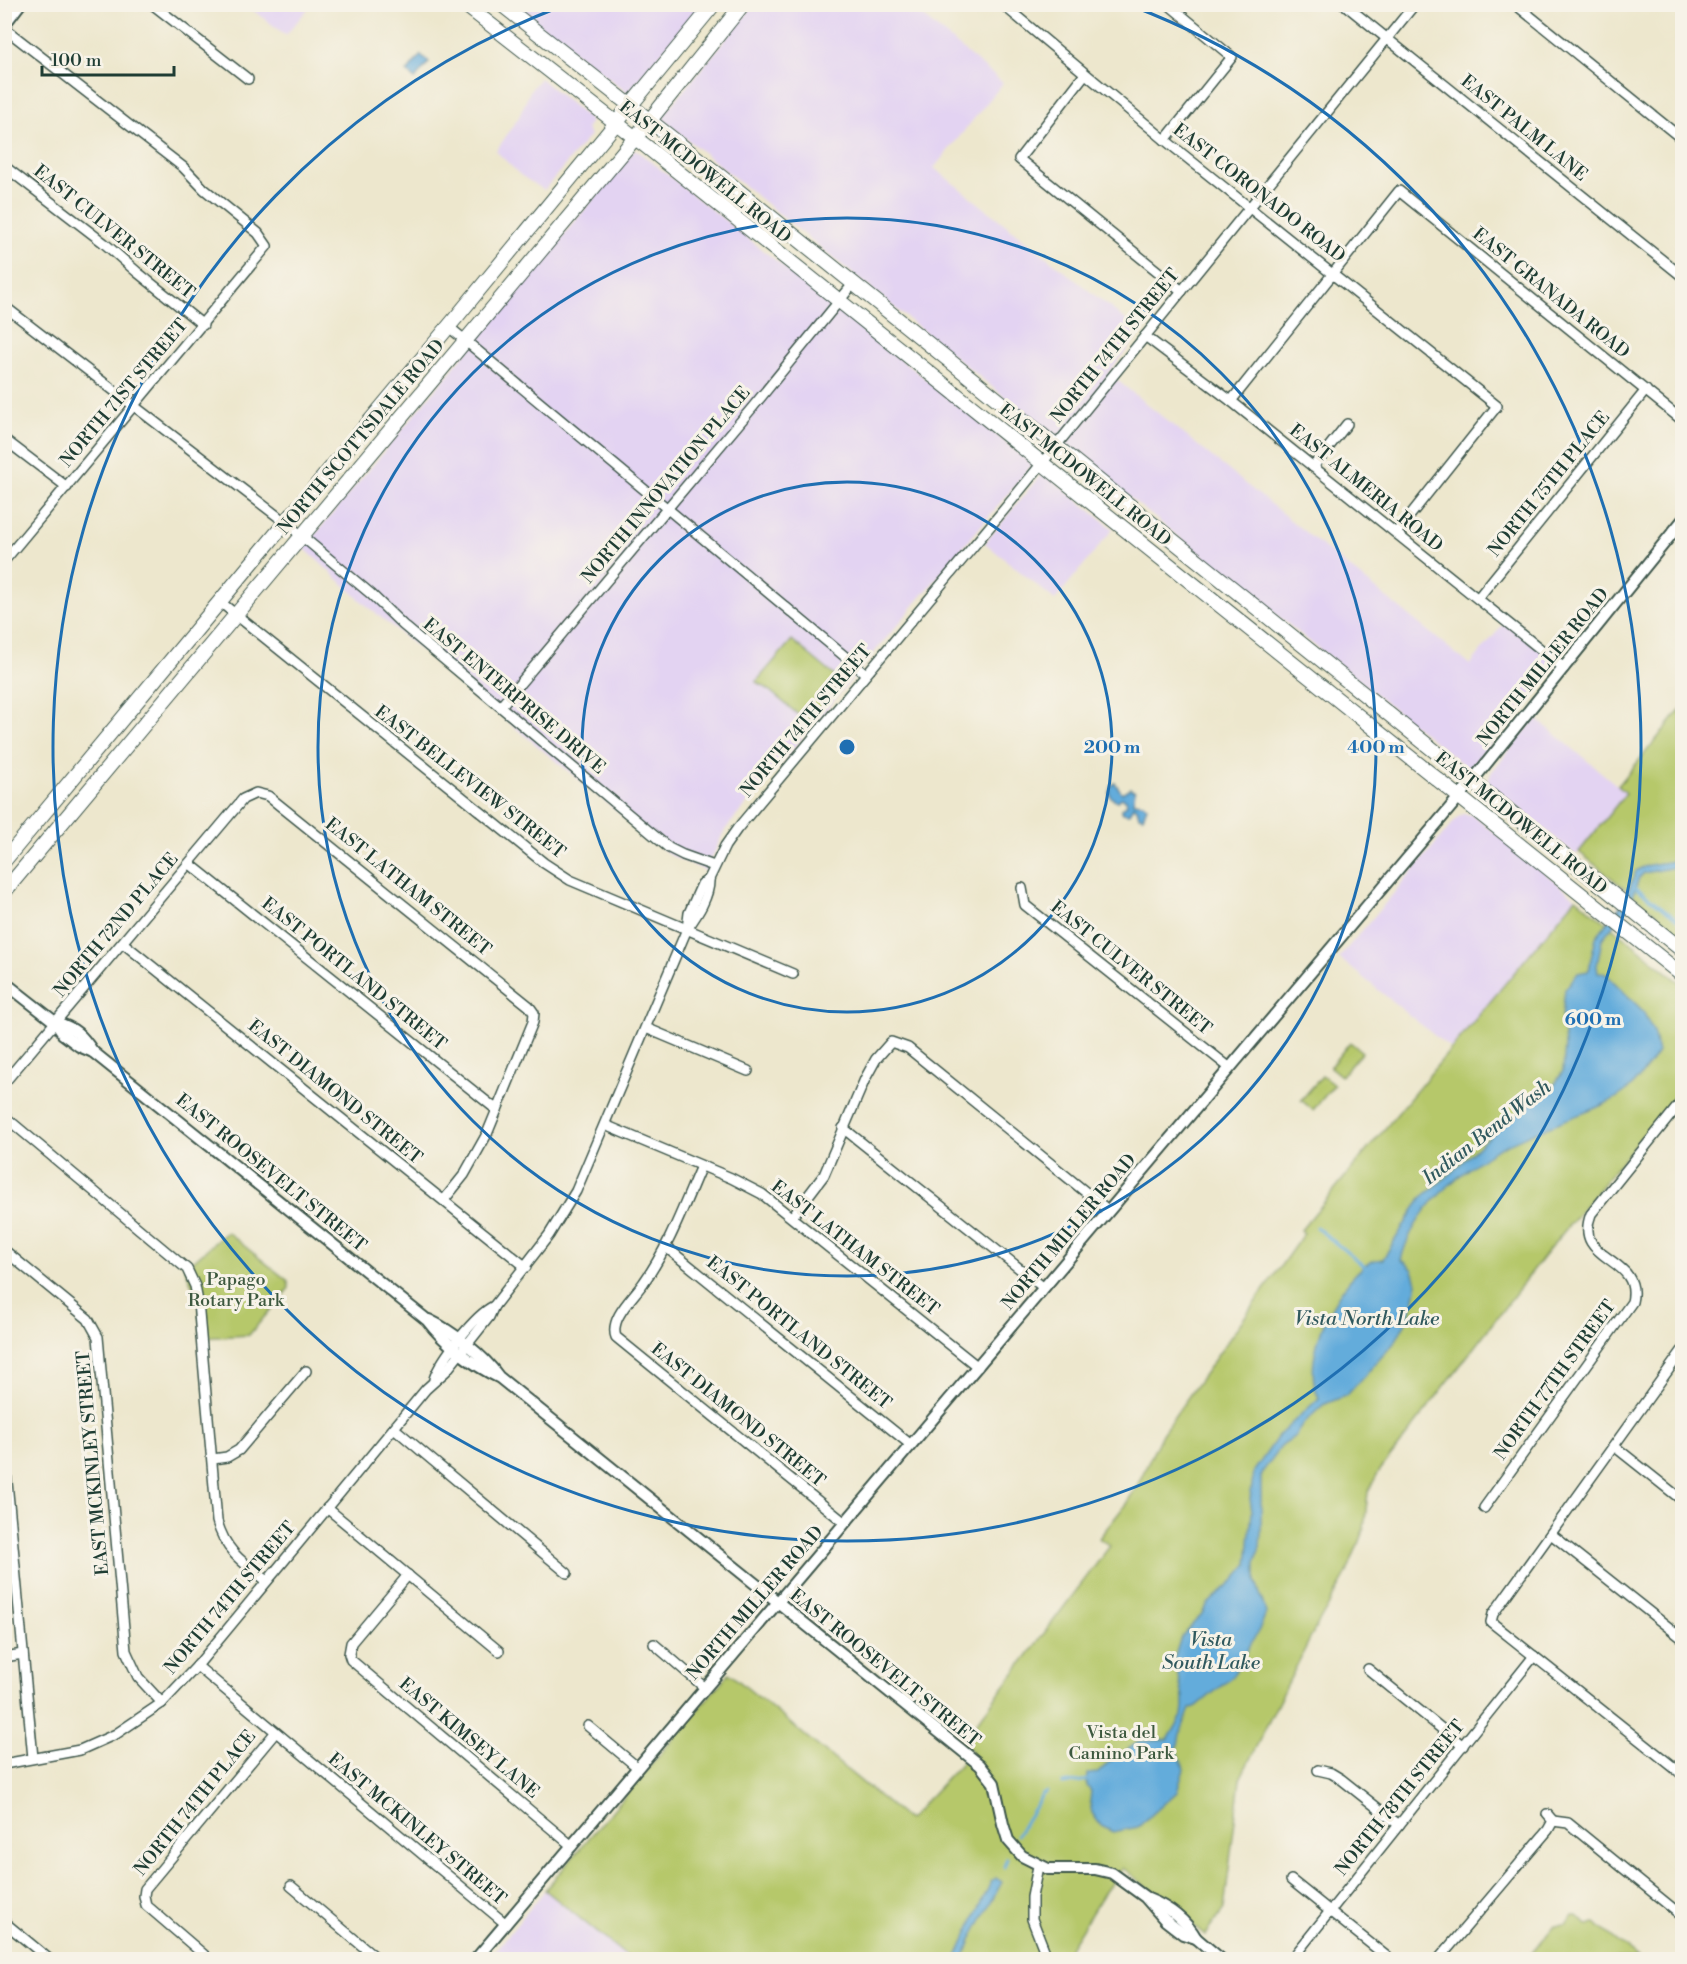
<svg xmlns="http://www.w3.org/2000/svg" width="1687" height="1964" font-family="'Libre Bodoni',serif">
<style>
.built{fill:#e3d3f2}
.green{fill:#b6c86b;stroke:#6a8250;stroke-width:1.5}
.water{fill:#64acdb;stroke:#427488;stroke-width:1.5}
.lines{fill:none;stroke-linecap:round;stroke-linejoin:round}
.stream{stroke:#64acdb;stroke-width:3}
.minor-casing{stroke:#3e564b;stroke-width:12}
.tertiary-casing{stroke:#3e564b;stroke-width:14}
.primary-casing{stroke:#3e564b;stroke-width:16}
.minor{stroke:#fff;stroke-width:9}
.tertiary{stroke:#fff;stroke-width:10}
.primary{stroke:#fff;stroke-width:14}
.ring{fill:none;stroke:#1f6fb2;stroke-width:3}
.labels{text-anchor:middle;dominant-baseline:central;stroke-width:6;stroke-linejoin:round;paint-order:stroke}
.street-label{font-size:18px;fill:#1f3d34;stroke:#f7f3e8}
.park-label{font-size:18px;fill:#3d593f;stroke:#f7f3e8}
.water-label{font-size:20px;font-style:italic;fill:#30595e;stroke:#f7f3e8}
.centre{fill:#1f6fb2;stroke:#f7f3e8;stroke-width:3}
.ring-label{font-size:18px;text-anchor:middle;font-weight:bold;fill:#1f6fb2;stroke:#f7f3e8;stroke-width:6;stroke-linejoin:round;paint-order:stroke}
</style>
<rect width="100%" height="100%" fill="#f7f3e8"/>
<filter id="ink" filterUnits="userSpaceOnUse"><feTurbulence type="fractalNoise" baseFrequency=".0167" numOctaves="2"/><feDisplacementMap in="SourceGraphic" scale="12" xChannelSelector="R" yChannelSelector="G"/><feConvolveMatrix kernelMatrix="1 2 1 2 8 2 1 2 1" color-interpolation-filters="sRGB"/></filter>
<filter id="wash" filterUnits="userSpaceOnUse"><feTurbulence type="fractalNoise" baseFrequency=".008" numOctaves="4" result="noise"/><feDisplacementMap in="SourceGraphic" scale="24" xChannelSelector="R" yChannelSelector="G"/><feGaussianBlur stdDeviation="1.35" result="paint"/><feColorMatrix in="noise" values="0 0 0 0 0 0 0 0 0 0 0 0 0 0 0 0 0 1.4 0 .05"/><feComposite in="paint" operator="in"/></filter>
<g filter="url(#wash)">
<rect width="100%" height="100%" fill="#ede7cd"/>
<g class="built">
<path d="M246,5H311L286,35Z"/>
<path d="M513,5H702L628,93Z"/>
<path d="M754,5H909L1003,83L934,168L1141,332L1108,373L1470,665L1509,617L1561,660L1469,769L1050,434L661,118Z"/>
<path d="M540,78L591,121L586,129L590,135L544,190L520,175L496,151L519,117L530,91Z"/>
<path d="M635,149L1033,464L724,831L706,871L670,855L367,606L304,548Z"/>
<path d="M1043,472L1113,529L1055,600L985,543Z"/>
<path d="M1536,718L1626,793L1576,855L1488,782L1490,774Z"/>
<path d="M1464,814L1472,815L1576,898L1451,1049L1339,958L1459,816Z"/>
<path d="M545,1890L630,1959L488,1960Z"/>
</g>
<g class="green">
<path d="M792,640L841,681L807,722L764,686L756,682Z"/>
<path d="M1682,708V934L1579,852L1626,793L1618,786Z"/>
<path d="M1576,898L1682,984V1087L1544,1256L1378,1473L1368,1492L1364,1528L1346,1575L1316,1627L1240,1779L1224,1909L1205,1935L1123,1868L1104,1893L1063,1959H630L545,1890L729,1673L908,1820L972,1751L962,1742L1110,1546L1099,1538L1126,1504L1137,1486L1162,1434L1304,1233L1301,1230Z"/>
<path d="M1350,1042L1362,1052L1341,1076L1330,1067Z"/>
<path d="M1322,1076L1334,1085L1313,1110L1301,1100Z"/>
<path d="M227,1232L288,1281L289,1288L249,1335L202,1338L199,1302L185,1268Z"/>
<path d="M1573,1916H1578L1587,1925L1596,1924L1639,1959H1527L1555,1925H1566Z"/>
</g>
<g class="water">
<path d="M421,55L429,62L415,79L407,72Z"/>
<path d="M1115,783L1122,793L1130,788L1135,791L1133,802L1143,803L1147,807L1143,817L1139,816L1137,809L1133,806L1129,814L1123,813L1121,810L1127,804L1126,800L1122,798L1117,801L1111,797L1109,793L1111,786Z"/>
<path d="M1682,858V866L1644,873L1639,878L1629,906L1602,939L1597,966L1598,972L1606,974L1643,1011L1653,1031L1658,1052C1649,1066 1639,1080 1626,1091C1607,1106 1582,1113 1560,1122C1541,1130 1506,1143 1489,1154C1451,1180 1412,1214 1401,1260L1405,1262L1413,1270L1417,1283L1413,1302L1407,1320L1395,1342L1347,1395L1323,1405L1304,1423L1294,1437L1283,1444L1263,1471L1261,1477V1532L1260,1547L1256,1561V1581L1266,1613L1260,1628L1232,1677L1197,1706L1190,1709L1180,1734L1177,1749L1184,1769L1177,1792L1138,1827L1113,1832L1101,1826L1092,1813L1090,1802L1091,1791L1087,1786L1088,1774L1098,1773L1109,1762L1140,1741L1168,1740L1182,1716L1183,1708V1697L1174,1659L1181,1637L1201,1615L1208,1604L1234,1580L1247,1565L1252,1511L1250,1499L1254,1471L1279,1435L1319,1398C1299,1360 1335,1284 1369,1263C1373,1260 1378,1260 1383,1259L1421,1198L1448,1176L1483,1142L1555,1084L1563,1071L1565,1044L1562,1017L1565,989L1578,973L1588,971L1596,937L1624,901L1636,871C1650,861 1667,865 1682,858Z"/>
<path d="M996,1878L1002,1882L971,1940L964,1959H956L991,1882Z"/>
</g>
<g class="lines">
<g class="stream">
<path d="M1634,886L1682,923"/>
<path d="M1316,1227L1365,1267"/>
<path d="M1062,1784L1089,1780"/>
<path d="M1017,1835L1042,1795L1047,1792"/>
<path d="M1004,1867L1007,1858"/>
</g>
</g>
</g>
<g filter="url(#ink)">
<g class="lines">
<defs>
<g id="minor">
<path d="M152,4L248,79"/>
<path d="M1002,4L1165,140L1497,406L1396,533"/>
<path d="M1344,4L1682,276"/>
<path d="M1515,4L1682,139"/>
<path d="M1680,4L1682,7"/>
<path d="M4,28L183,167L204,189L258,233L267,246L4,561"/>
<path d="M1085,74L1019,159L1182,291"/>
<path d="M1165,140L1232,57L1168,4"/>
<path d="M4,166L104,243L137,272L203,325"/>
<path d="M4,306L285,522L371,594L403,625L669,848L683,855L714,866"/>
<path d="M449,327L866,674"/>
<path d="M1145,336L1231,401L1564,668"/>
<path d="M1231,401L1399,191L1682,420"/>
<path d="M4,439L67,487"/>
<path d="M1313,467L1347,424"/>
<path d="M1478,598L1646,390"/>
<path d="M219,601L544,863L570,880L793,974"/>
<path d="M501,706L752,408L853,284"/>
<path d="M190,864L497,1110"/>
<path d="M1022,888L1025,905L1230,1068"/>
<path d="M687,929L689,913L702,884L709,879L725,846L737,829L1012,500L1415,4"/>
<path d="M123,943L526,1267"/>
<path d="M646,1028L748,1071"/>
<path d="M4,1083L243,799L256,793L268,796L529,1006L534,1013L533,1022L487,1134L464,1175L444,1200"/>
<path d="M4,1116L187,1269L195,1286L198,1302L217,1521C225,1551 243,1563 267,1581"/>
<path d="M605,1125L731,1178L762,1194L978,1367"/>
<path d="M843,1128L1044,1288"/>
<path d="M701,1166C684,1205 669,1247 644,1282C634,1297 609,1318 616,1337L845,1523"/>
<path d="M792,1217L824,1175L865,1079L876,1059L891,1042L908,1048L1109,1211"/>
<path d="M666,1247L911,1445"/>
<path d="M4,1250L88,1319L98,1337L126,1651L138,1677L162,1703"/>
<path d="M1682,1351L1493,1614L1491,1622L1682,1774"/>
<path d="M434,1379C441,1359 475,1315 494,1306"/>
<path d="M394,1428L567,1573"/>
<path d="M1614,1446L1682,1500"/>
<path d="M4,1450L33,1758"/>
<path d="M213,1459L227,1457L239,1450L306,1371"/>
<path d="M327,1508L499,1651"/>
<path d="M1484,1508L1632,1302C1643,1255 1572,1263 1591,1214L1682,1101"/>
<path d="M1551,1534L1682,1638"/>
<path d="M408,1575L351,1643L349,1654L351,1660L572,1846"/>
<path d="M654,1644L704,1687"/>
<path d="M4,1657L23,1654"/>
<path d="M197,1666L506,1924"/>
<path d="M1368,1669L1463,1746"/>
<path d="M588,1726L637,1767"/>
<path d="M4,1764L80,1750L116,1734L162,1703L197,1666L426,1389L446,1371L489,1317L494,1306L549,1235L576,1191L687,929C697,915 710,896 709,879"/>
<path d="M1318,1770L1331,1773L1341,1779L1399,1825"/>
<path d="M1553,1821L1568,1823L1682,1916"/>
<path d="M1038,1866L1032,1897V1919L1048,1960"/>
<path d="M1291,1880L1391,1960"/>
<path d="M291,1886L379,1960"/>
<path d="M4,1922L50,1960"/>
<path d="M210,1960L146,1905L144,1896L145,1889L275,1733"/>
<path d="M1291,1960L1534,1656"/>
<path d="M1438,1960L1548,1830L1553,1821L1547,1814"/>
</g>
<g id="tertiary">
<path d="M4,25L20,4"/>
<path d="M4,982L55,1022L63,1034L79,1046L93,1052L427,1320C445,1344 473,1365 500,1378L980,1765L994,1783L1003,1824L1008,1840L1022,1856L1048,1869H1095L1112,1873L1145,1897L1165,1920L1183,1934L1196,1938L1222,1960"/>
<path d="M55,1022C75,1028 82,1035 93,1052"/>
<path d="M429,1320C452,1331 483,1355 498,1376"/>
<path d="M1148,1899C1168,1907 1185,1919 1196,1938"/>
<path d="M475,1960L1460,796L1682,521"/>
</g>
<g id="primary">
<path d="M464,4L647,147L1682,975"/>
<path d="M501,4L715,172L1682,950"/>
<path d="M4,861L459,314L714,4"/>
<path d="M4,892L650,120L743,4"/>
</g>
</defs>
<use href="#minor" class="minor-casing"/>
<use href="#tertiary" class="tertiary-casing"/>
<use href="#primary" class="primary-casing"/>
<use href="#minor" class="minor"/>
<use href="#tertiary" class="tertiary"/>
<use href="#primary" class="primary"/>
</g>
</g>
<g class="ring">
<circle cx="847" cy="747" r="265"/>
<circle cx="847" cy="747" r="529"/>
<path d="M1132 6A794 794 0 1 1 562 6"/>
</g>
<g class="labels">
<g class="street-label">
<text transform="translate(1524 128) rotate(39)">EAST PALM LANE</text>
<text transform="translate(705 172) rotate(39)">EAST MCDOWELL ROAD</text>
<text transform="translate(1259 193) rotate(38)">EAST CORONADO ROAD</text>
<text transform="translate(114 232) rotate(39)">EAST CULVER STREET</text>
<text transform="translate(1551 293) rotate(39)">EAST GRANADA ROAD</text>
<text transform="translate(1115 346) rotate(-51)">NORTH 74TH STREET</text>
<text transform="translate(124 393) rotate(-50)">NORTH 71ST STREET</text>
<text transform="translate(361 437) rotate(-50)">NORTH SCOTTSDALE ROAD</text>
<text transform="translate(1085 475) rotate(39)">EAST MCDOWELL ROAD</text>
<text transform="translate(1549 484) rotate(-51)">NORTH 75TH PLACE</text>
<text transform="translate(666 485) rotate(-50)">NORTH INNOVATION PLACE</text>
<text transform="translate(1366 488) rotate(39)">EAST ALMERIA ROAD</text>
<text transform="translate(1543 667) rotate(-51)">NORTH MILLER ROAD</text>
<text transform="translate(514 696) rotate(40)">EAST ENTERPRISE DRIVE</text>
<text transform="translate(806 721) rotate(-50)">NORTH 74TH STREET</text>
<text transform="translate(470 782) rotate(38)">EAST BELLEVIEW STREET</text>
<text transform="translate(1521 823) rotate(39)">EAST MCDOWELL ROAD</text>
<text transform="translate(408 887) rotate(39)">EAST LATHAM STREET</text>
<text transform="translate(116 925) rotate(-50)">NORTH 72ND PLACE</text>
<text transform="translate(1131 968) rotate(39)">EAST CULVER STREET</text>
<text transform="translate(354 974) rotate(39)">EAST PORTLAND STREET</text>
<text transform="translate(335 1092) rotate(39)">EAST DIAMOND STREET</text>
<text transform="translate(271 1173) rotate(39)">EAST ROOSEVELT STREET</text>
<text transform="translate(1069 1232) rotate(-50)">NORTH MILLER ROAD</text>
<text transform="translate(855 1248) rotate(38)">EAST LATHAM STREET</text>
<text transform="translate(799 1333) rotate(39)">EAST PORTLAND STREET</text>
<text transform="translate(1555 1380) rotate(-54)">NORTH 77TH STREET</text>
<text transform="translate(738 1415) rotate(39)">EAST DIAMOND STREET</text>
<text transform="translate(93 1463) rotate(-95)">EAST MCKINLEY STREET</text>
<text transform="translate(230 1598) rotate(-50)">NORTH 74TH STREET</text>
<text transform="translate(755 1603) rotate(-49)">NORTH MILLER ROAD</text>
<text transform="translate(885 1668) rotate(39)">EAST ROOSEVELT STREET</text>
<text transform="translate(469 1738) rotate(40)">EAST KIMSEY LANE</text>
<text transform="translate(1400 1798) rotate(-51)">NORTH 78TH STREET</text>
<text transform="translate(195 1803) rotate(-51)">NORTH 74TH PLACE</text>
<text transform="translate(417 1829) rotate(40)">EAST MCKINLEY STREET</text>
</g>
<g class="park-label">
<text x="236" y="1279">Papago<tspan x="236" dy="21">Rotary Park</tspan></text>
<text x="1121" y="1732">Vista del<tspan x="1121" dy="21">Camino Park</tspan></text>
</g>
<g class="water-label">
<text transform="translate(1487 1133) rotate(-38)">Indian Bend Wash</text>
<text x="1367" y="1319">Vista North Lake</text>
<text x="1211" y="1640">Vista<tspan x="1211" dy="23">South Lake</tspan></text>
</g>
</g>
<circle cx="847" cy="747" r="9" class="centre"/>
<g class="ring-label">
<text x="1112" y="753">200 m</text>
<text x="1376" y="753">400 m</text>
<text x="1593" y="1025">600 m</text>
</g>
<rect width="1687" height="1964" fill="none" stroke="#f7f3e8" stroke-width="24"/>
<path d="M42 66v9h132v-9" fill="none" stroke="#1f3d34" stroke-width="3"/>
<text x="51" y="66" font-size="18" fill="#1f3d34" stroke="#f7f3e8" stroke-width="4.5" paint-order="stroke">100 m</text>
</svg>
